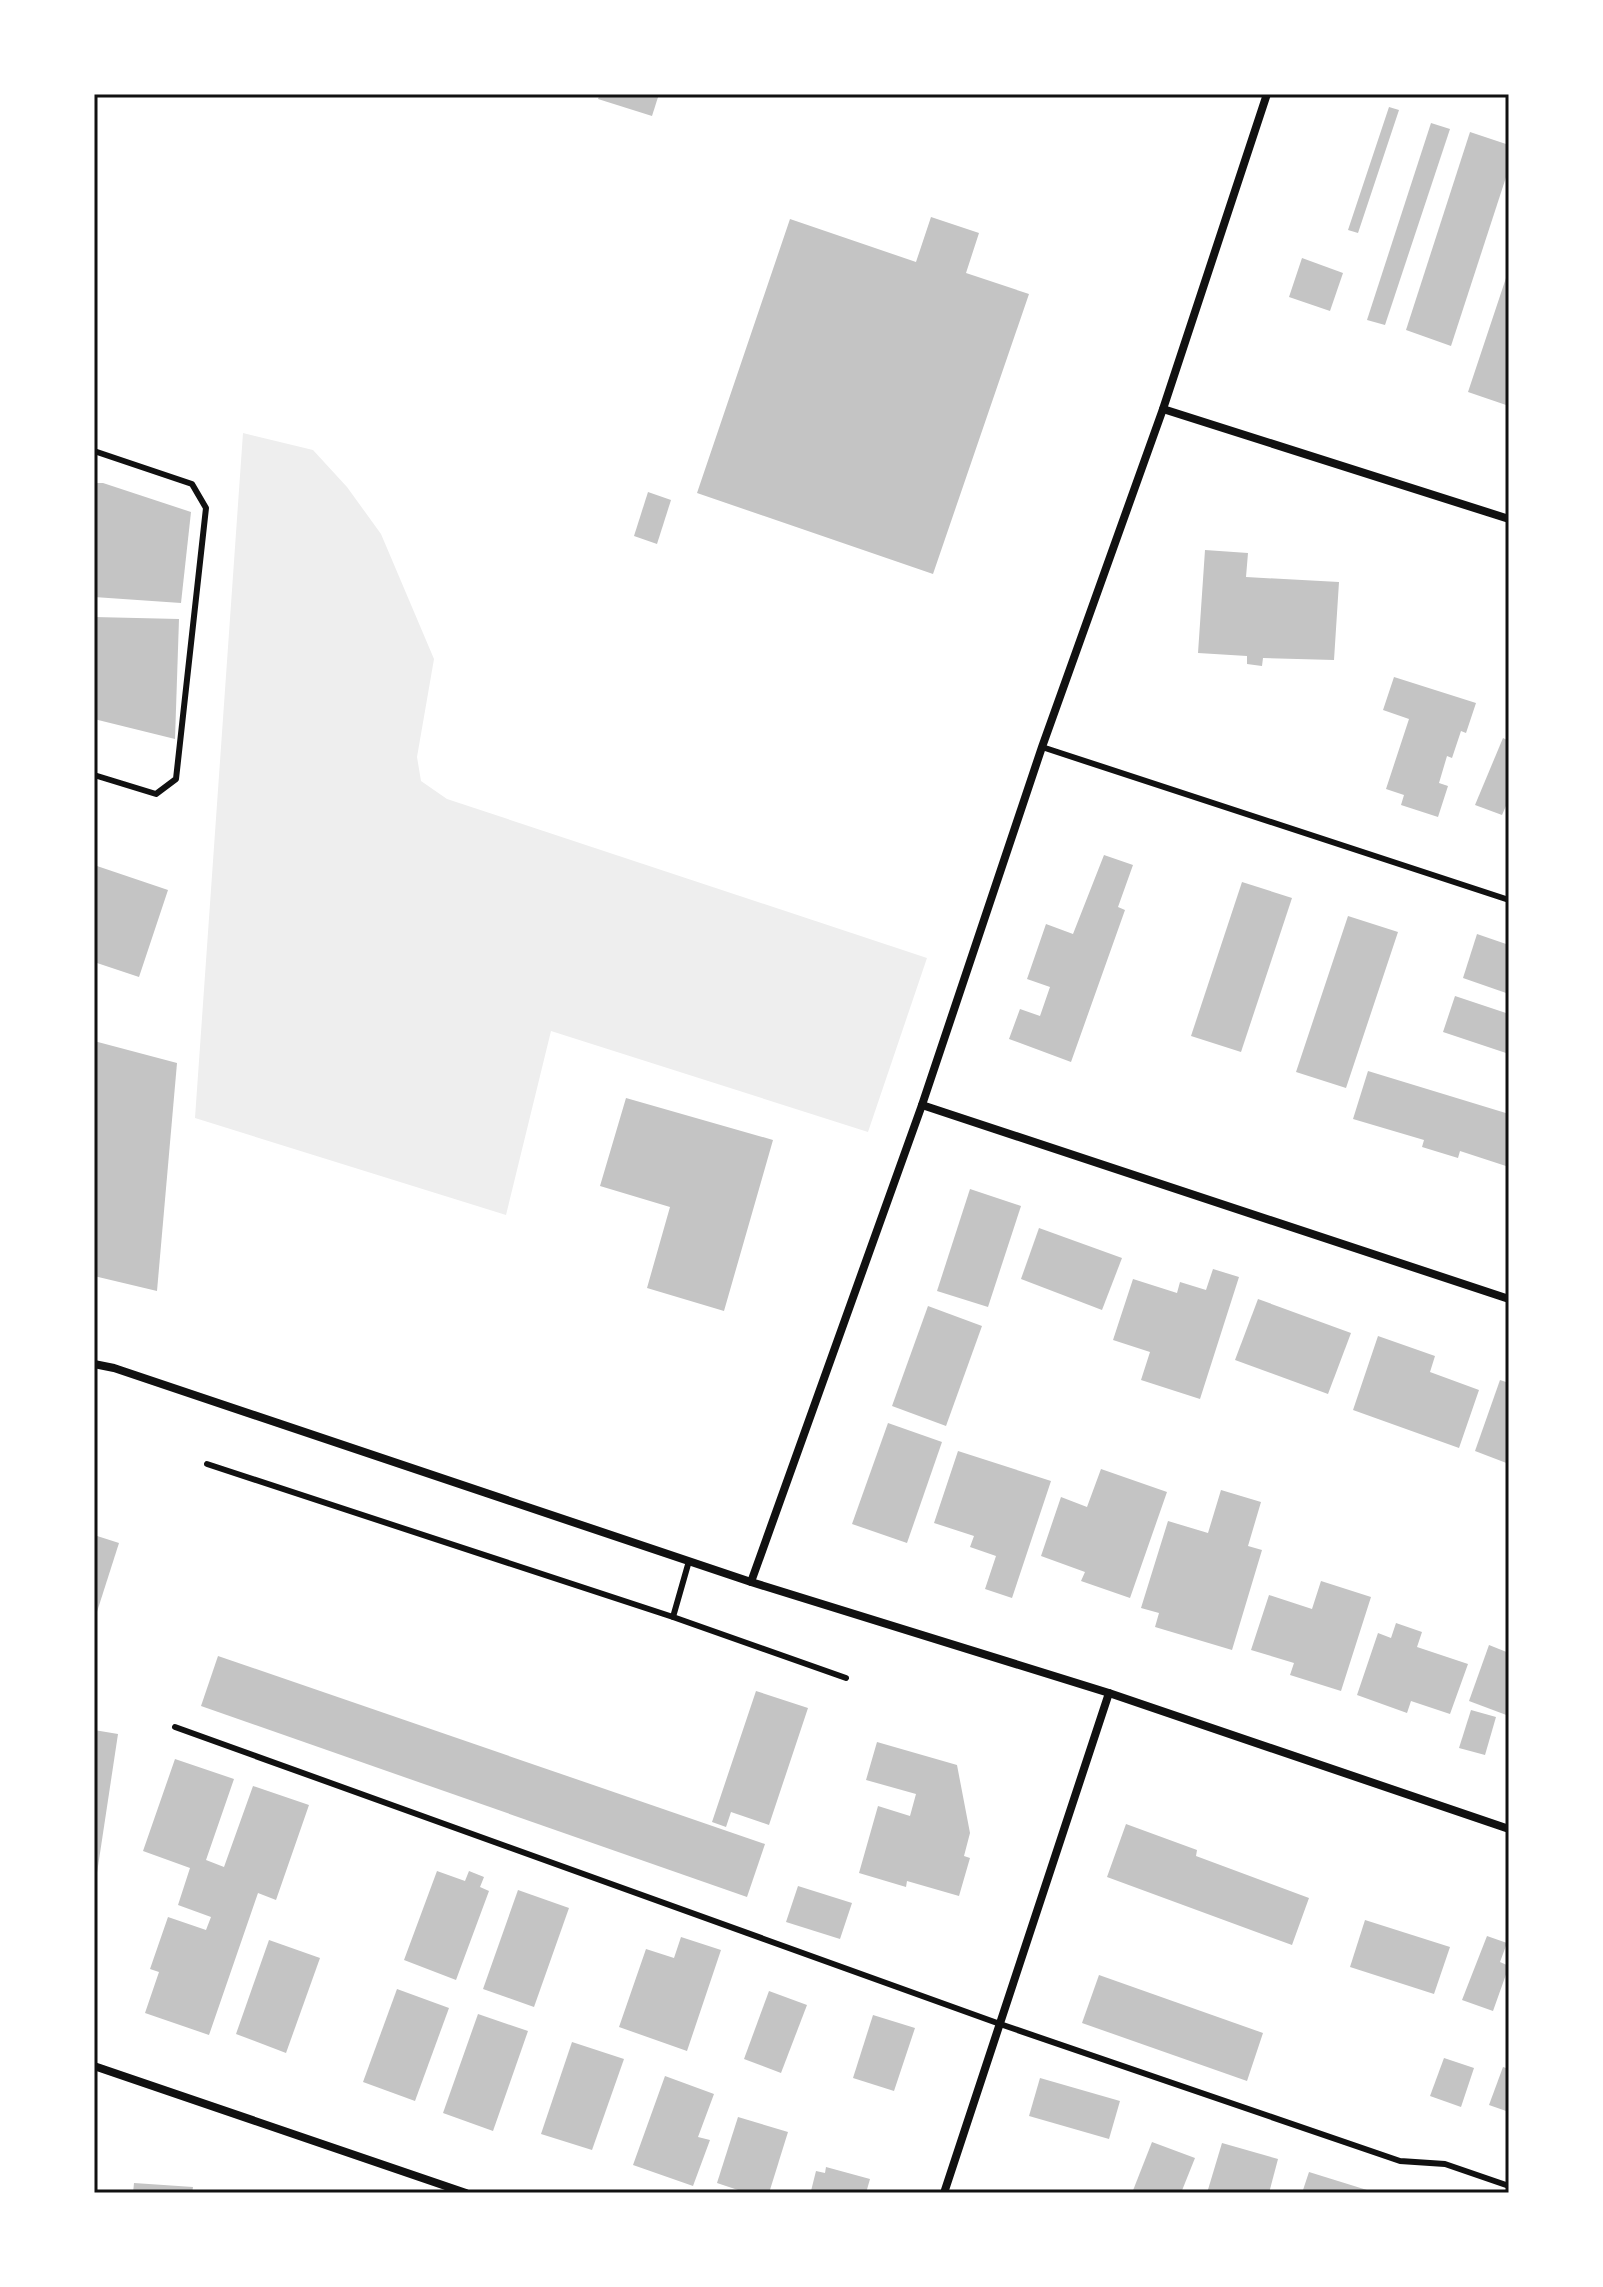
<svg xmlns="http://www.w3.org/2000/svg" width="1603" height="2287" font-family="Lato,sans-serif">
<style>
.green{fill:#eee}
.building{fill:#c4c4c4}
.lines{fill:none;stroke-linecap:round;stroke-linejoin:round}
.service{stroke:#111;stroke-width:6}
.minor{stroke:#111;stroke-width:8}
.neatline{fill:none;stroke:#111;stroke-width:3}
</style>
<rect width="100%" height="100%" fill="#fff"/>
<path class="green" d="M243,433L313,450L347,487L381,534L434,659L417,757L421,781L447,799L927,958L868,1132L551,1031L506,1215L195,1118Z"/>
<g class="building">
<path d="M600,94H659L652,116L598,99Z"/>
<path d="M1389,107L1399,110L1358,233L1348,230Z"/>
<path d="M1431,123L1450,129L1385,325L1367,320Z"/>
<path d="M1470,132L1509,145V168L1451,346L1406,330Z"/>
<path d="M931,217L979,233L966,273L1029,294L933,574L697,493L790,219L916,262Z"/>
<path d="M1302,258L1343,273L1330,311L1289,297Z"/>
<path d="M1509,269V406L1468,392Z"/>
<path d="M94,483H103L191,512L181,603L94,597Z"/>
<path d="M648,492L671,500L657,544L634,536Z"/>
<path d="M1205,550L1248,553L1246,577L1339,582L1334,660L1263,658L1262,666L1247,664V656L1198,653Z"/>
<path d="M94,617L179,619L175,739L94,719Z"/>
<path d="M1394,677L1476,703L1466,733L1461,731L1452,758L1447,756L1439,783L1448,786L1438,817L1401,805L1404,795L1386,789L1409,719L1383,710Z"/>
<path d="M1503,738L1509,741V799L1502,815L1475,805Z"/>
<path d="M1104,855L1133,865L1118,907L1125,910L1071,1062L1009,1039L1020,1009L1040,1016L1050,987L1027,979L1046,924L1073,934Z"/>
<path d="M94,865L168,890L139,977L94,962Z"/>
<path d="M1242,882L1292,898L1241,1052L1191,1036Z"/>
<path d="M1348,916L1398,932L1346,1088L1296,1072Z"/>
<path d="M1477,934L1509,945V994L1463,978Z"/>
<path d="M1455,996L1509,1014V1054L1443,1032Z"/>
<path d="M94,1041L177,1063L157,1291L94,1276Z"/>
<path d="M1368,1071L1509,1114V1167L1460,1151L1458,1158L1422,1147L1424,1140L1353,1119Z"/>
<path d="M626,1098L773,1140L724,1311L647,1288L670,1207L600,1186Z"/>
<path d="M970,1189L1021,1206L988,1307L937,1291Z"/>
<path d="M1039,1228L1122,1258L1102,1310L1021,1279Z"/>
<path d="M1213,1269L1239,1277L1200,1399L1141,1380L1150,1352L1113,1340L1133,1279L1177,1293L1180,1282L1206,1290Z"/>
<path d="M1258,1299L1351,1333L1328,1394L1235,1360Z"/>
<path d="M928,1306L982,1326L946,1426L892,1406Z"/>
<path d="M1378,1336L1435,1356L1430,1372L1479,1390L1459,1448L1353,1410Z"/>
<path d="M1500,1380L1509,1383V1464L1475,1451Z"/>
<path d="M888,1423L942,1442L907,1543L852,1524Z"/>
<path d="M958,1451L1051,1481L1012,1598L985,1589L996,1556L970,1547L974,1536L934,1523Z"/>
<path d="M1101,1469L1167,1492L1130,1598L1081,1581L1085,1572L1041,1556L1061,1497L1087,1507Z"/>
<path d="M1221,1490L1261,1502L1248,1546L1262,1550L1232,1650L1155,1627L1159,1613L1141,1608L1168,1521L1208,1533Z"/>
<path d="M94,1535L119,1543L95,1618H94Z"/>
<path d="M1321,1581L1371,1597L1341,1691L1290,1675L1294,1663L1251,1650L1269,1595L1312,1609Z"/>
<path d="M1396,1623L1422,1632L1417,1647L1468,1664L1450,1714L1411,1701L1407,1713L1357,1695L1378,1633L1391,1638Z"/>
<path d="M1489,1645L1509,1653V1716L1469,1701Z"/>
<path d="M218,1656L765,1844L747,1897L201,1706Z"/>
<path d="M756,1691L808,1708L769,1825L731,1812L726,1827L712,1822Z"/>
<path d="M1471,1710L1496,1717L1485,1755L1459,1748Z"/>
<path d="M94,1730L118,1734L97,1873H94Z"/>
<path d="M877,1742L957,1765L970,1833L964,1856L970,1858L959,1896L907,1881L906,1887L859,1873L878,1806L910,1816L916,1794L866,1780Z"/>
<path d="M175,1759L234,1779L206,1860L224,1867L253,1786L309,1805L276,1900L258,1893L209,2035L145,2013L159,1972L150,1969L168,1917L206,1930L211,1917L178,1905L190,1868L143,1851Z"/>
<path d="M1126,1824L1197,1850L1196,1856L1309,1898L1292,1945L1107,1877Z"/>
<path d="M437,1871L465,1881L469,1871L484,1877L480,1887L489,1891L456,1980L404,1960Z"/>
<path d="M798,1886L852,1903L840,1939L786,1922Z"/>
<path d="M518,1890L569,1908L534,2007L483,1989Z"/>
<path d="M1365,1920L1450,1947L1434,1994L1350,1967Z"/>
<path d="M1487,1936L1507,1943L1500,1962L1509,1966L1493,2011L1462,2000Z"/>
<path d="M681,1937L721,1950L687,2051L619,2027L646,1949L674,1958Z"/>
<path d="M269,1940L320,1958L286,2053L236,2034Z"/>
<path d="M1099,1975L1263,2033L1247,2081L1082,2023Z"/>
<path d="M397,1989L449,2008L415,2101L363,2082Z"/>
<path d="M769,1991L807,2005L781,2073L744,2059Z"/>
<path d="M478,2014L528,2031L493,2131L443,2113Z"/>
<path d="M873,2015L915,2028L894,2091L853,2078Z"/>
<path d="M572,2042L624,2059L592,2150L541,2134Z"/>
<path d="M1444,2058L1474,2068L1461,2107L1430,2096Z"/>
<path d="M1503,2067L1509,2069V2112L1489,2105Z"/>
<path d="M665,2076L714,2094L698,2137L710,2140L693,2186L633,2165Z"/>
<path d="M1040,2078L1120,2101L1109,2139L1029,2116Z"/>
<path d="M738,2117L788,2132L769,2193H747L717,2183Z"/>
<path d="M1152,2142L1195,2158L1181,2193H1132Z"/>
<path d="M1222,2143L1278,2159L1269,2193H1207Z"/>
<path d="M826,2167L870,2179L866,2193H819L811,2191L816,2171L825,2173Z"/>
<path d="M1309,2172L1367,2190L1366,2193H1302Z"/>
<path d="M134,2183L193,2187L192,2193H133Z"/>
</g>
<g class="lines">
<g class="service">
<path d="M94,451L192,484L206,508L176,779L156,794L94,775"/>
<path d="M1042,747L1509,900"/>
<path d="M207,1464L673,1617"/>
<path d="M689,1561L673,1617L846,1678"/>
<path d="M175,1727L1000,2024L1400,2161L1445,2164L1509,2186"/>
</g>
<g class="minor">
<path d="M1163,409L1509,519"/>
<path d="M922,1105L1509,1299"/>
<path d="M94,1364L114,1368L751,1582L1109,1693L1509,1829"/>
<path d="M751,1582L922,1105L1042,747L1163,409L1267,94"/>
<path d="M94,2066L466,2193"/>
<path d="M944,2193L1109,1693"/>
</g>
</g>
<rect width="1603" height="2287" fill="none" stroke="#ffffff" stroke-width="192"/>
<rect x="96" y="96" width="1411" height="2095" class="neatline"/>
</svg>
